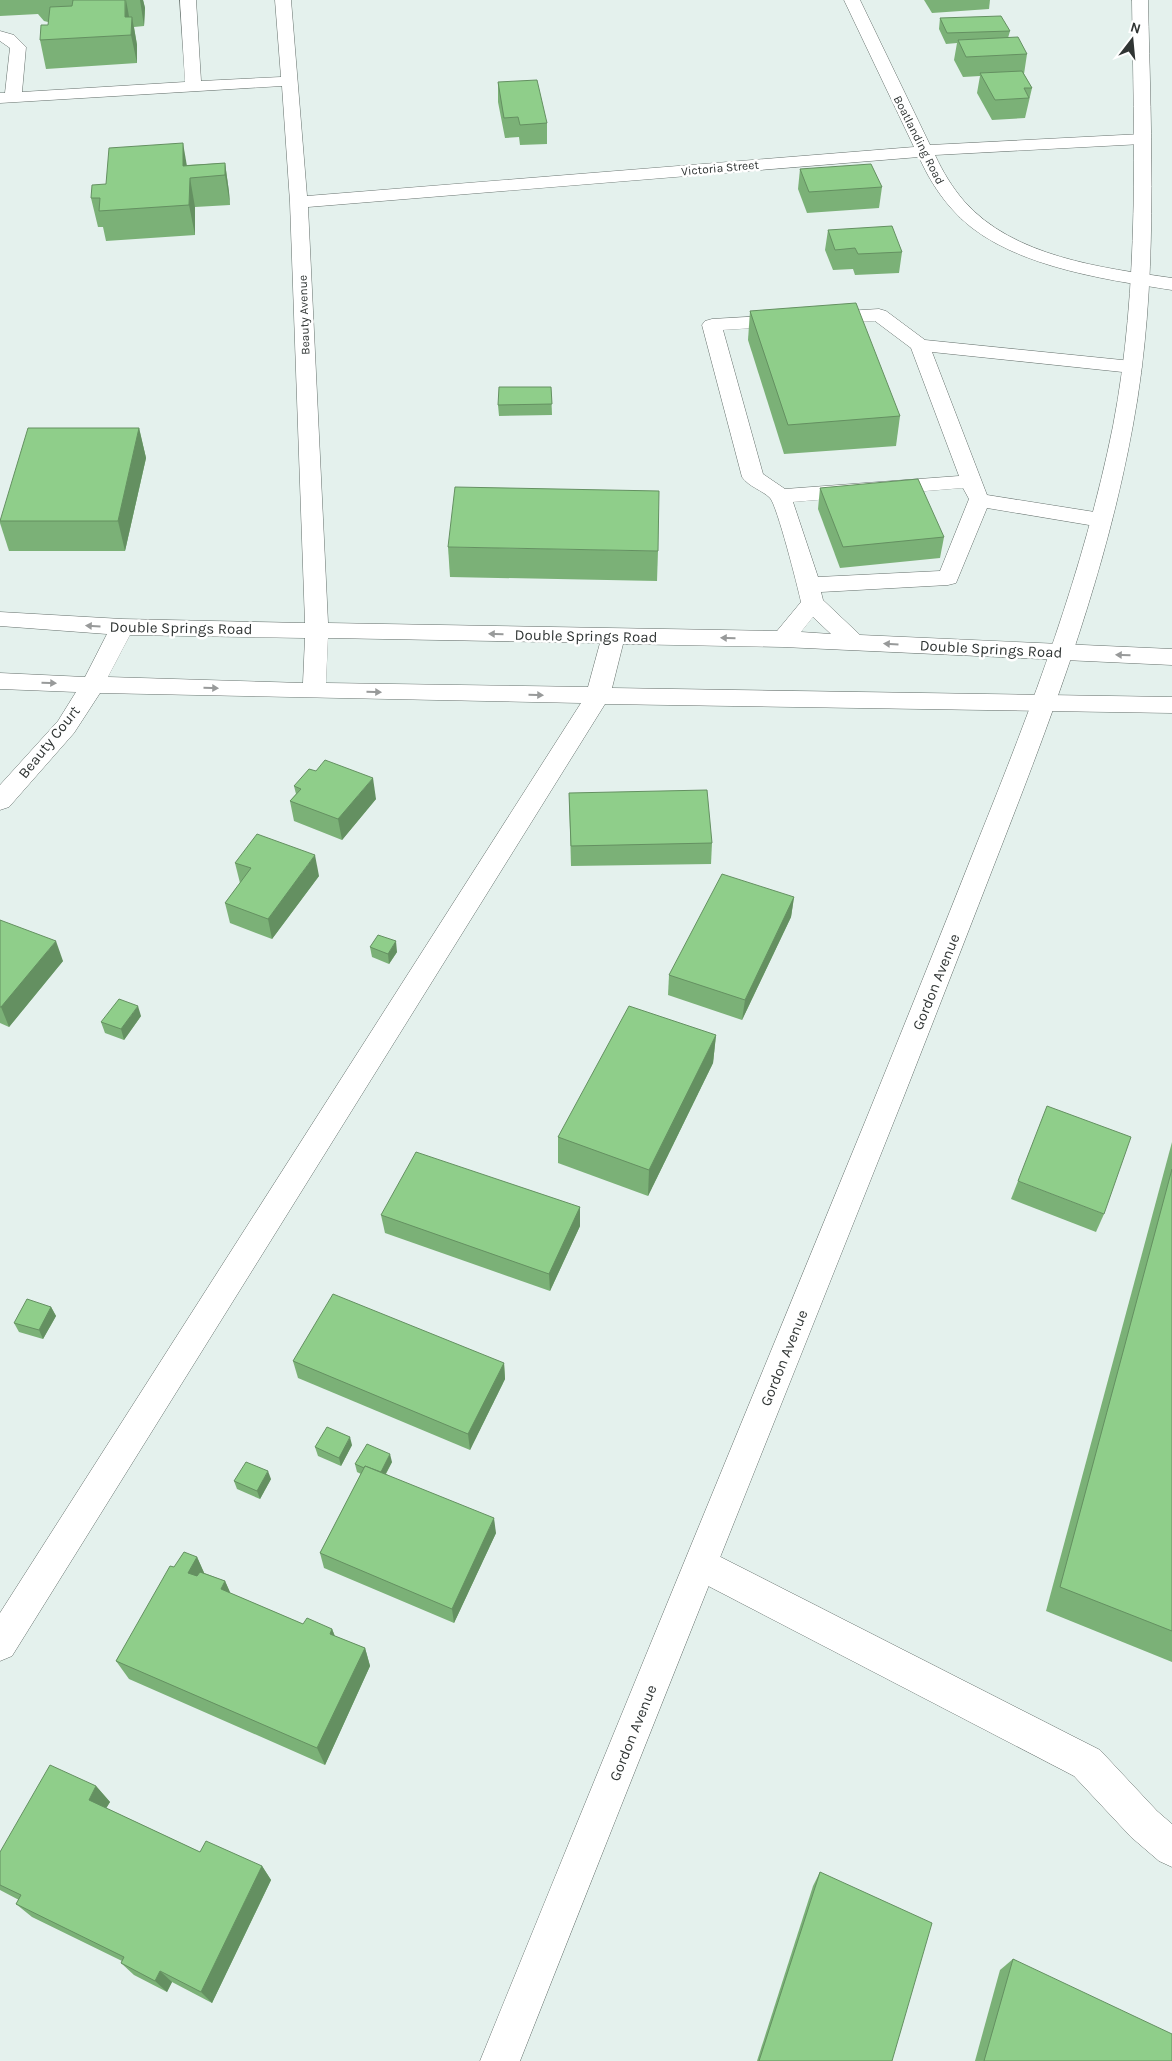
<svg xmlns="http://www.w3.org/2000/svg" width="1172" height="2061" font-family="Karla,sans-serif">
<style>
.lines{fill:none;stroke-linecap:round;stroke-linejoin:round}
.minor-casing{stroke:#65706c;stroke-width:1}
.major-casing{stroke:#65706c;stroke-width:1}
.minor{fill:#fff;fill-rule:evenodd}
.major{fill:#fff;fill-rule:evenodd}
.wall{fill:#7bb177}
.shaded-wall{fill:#649061}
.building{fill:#8fce8a;stroke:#649061}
.oneway{fill:#989a9a}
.labels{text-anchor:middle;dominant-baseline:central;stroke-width:5;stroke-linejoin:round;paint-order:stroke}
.far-street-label{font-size:12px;fill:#303534;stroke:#fff}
.street-label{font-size:15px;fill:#303534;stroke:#fff}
</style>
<rect width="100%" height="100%" fill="#e4f1ed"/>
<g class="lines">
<defs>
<g id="minor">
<path d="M180,0H196L201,81L281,77L275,0H291L307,196L914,147L844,0H860L930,145L1142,134L1148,135L1151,139L1148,143L1142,144L935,155C943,172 952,187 964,201C1013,257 1103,268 1172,278V290C1102,279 999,265 951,208C937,192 927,175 919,157L308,207L328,623L777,631L801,602C798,588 777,505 770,498C762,490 749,487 742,477L702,325L705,321L712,319L879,309L886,311L925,340L1132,361L1139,363L1142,367L1139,371L1132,373L932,352L987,495L1101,513L1109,515L1112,520L1109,525L1101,527L987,508L956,583L948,585L821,592L823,600L860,635L1172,649V665L783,647L623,644L612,688L1172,697V713L605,704L12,1656L0,1661V1613L581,703L100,693L74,733L9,807L0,810V785L58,721L76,692L0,689V673L85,677L107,634L0,626V612L122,619L305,623L290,202L282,86L0,103V93H5L10,48L0,41V31L14,35L26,47L22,92L185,82ZM875,321L911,348L959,476L785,489L763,474L723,330ZM963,488L969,499L940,571L818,577L793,502ZM813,617L831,634L801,632ZM130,635L305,638L303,683L108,677ZM328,638L600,643L588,687L326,683Z"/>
<path d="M701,1547L1100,1750L1157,1811L1172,1824V1867L1159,1861L1131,1837L1074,1776L689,1576L684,1564L689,1552Z"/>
</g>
<path id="major" d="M1132,0H1148C1151,142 1159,285 1133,425C1107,569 1056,706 1003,842C970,927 937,1012 904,1096C776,1418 647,1739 520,2061H480C608,1746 738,1432 867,1117C904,1026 941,934 977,843C1032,707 1084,570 1113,426C1140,286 1134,142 1132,0Z"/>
</defs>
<use href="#minor" class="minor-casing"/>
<use href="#major" class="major-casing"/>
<use href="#minor" class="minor"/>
<use href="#major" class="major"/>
</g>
<g class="wall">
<path d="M0,0H143L145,8L144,26L134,27L137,45V63L46,69L40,40L48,25V22L44,21L38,14L0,16Z"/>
<path d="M924,0H990L989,9L932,13Z"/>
<path d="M940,18L1010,31L1008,38L1027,54L1024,74L1032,88L1025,118L992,120L977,93L980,76L963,77L954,60L957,43L946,44L939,29Z"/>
<path d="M498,82L547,123V144L520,145L519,137L505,138L498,102Z"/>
<path d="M225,163L229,192L230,205L195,207V235L106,241L103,227H98L91,198L106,184L187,165Z"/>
<path d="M800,169L882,187L879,208L807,213L798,189Z"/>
<path d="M828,230L902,252L899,273L855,275L853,269L833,270L825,250Z"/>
<path d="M750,311L900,416L896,446L784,454L748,340Z"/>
<path d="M551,387L552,415L499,416L498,405Z"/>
<path d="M139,428L146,458L125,551H9L0,523V520Z"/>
<path d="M820,488L944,537L940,558L840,568L818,509Z"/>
<path d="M448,547L658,551L657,581L450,577Z"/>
<path d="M294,786L376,799L342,840L294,821L290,801L296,794Z"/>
<path d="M569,793L712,843L711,864L571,866Z"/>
<path d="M235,863L319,876L272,939L230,923L225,903L240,883Z"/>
<path d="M794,897L791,917L742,1020L668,995L669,975Z"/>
<path d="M0,920L63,961L9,1027L0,1023Z"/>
<path d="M370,947L397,952L389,964L372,957Z"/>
<path d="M141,1016L124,1040L105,1033L101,1022Z"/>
<path d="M716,1035L713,1063L648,1196L558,1163V1137Z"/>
<path d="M1172,1142V1662L1046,1611Z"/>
<path d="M1018,1181L1104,1214L1096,1232L1011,1199Z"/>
<path d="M580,1207V1226L550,1291L385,1233L381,1215Z"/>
<path d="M51,1307L56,1316L43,1339L19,1332L14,1323Z"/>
<path d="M293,1361L504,1363L505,1379L470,1450L298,1378Z"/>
<path d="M352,1445L341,1466L318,1456L315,1447Z"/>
<path d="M392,1462L386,1474L496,1533L454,1623L324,1568L320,1553L361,1474L357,1472L355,1464Z"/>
<path d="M271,1479L260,1499L237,1489L234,1481Z"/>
<path d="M197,1557L204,1573L225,1581L230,1593L303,1624L332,1629L335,1636L365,1648L370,1666L325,1765L129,1679L116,1661L174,1567Z"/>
<path d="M96,1786L110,1802L106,1808L200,1852L262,1866L271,1880L212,2003L172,1982L167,1992L134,1975L121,1963L122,1961L32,1917L16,1904L19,1900L0,1890V1852Z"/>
<path d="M820,1872L892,2061H757L813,1886Z"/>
<path d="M1013,1959L1172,2061H975L1000,1970Z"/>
</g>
<g class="shaded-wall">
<path d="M126,0L131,27L125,17Z"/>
<path d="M140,0H143L145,8L144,26Z"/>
<path d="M132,17L137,45V63L131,35Z"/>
<path d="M183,143L188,172L183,166Z"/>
<path d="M225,163L229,192L230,205L225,175Z"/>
<path d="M190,178L195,207V235L189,205Z"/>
<path d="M139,428L146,458L125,551L118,521Z"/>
<path d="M373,778L376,799L342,840L338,819Z"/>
<path d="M315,855L319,876L272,939L268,919Z"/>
<path d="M794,897L791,917L742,1020L745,1000Z"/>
<path d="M56,941L63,961L9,1027L1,1007Z"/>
<path d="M396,941L397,952L389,964L388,954Z"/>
<path d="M138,1006L141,1016L124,1040L121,1029Z"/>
<path d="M716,1035L713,1063L648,1196L649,1170Z"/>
<path d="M580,1207V1226L550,1291L549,1274Z"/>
<path d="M51,1307L56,1316L43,1339L39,1330Z"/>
<path d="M504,1363L505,1379L470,1450L468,1434Z"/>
<path d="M350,1437L352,1445L341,1466L339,1458Z"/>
<path d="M390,1454L392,1462L381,1482L379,1474Z"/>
<path d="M268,1471L271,1479L260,1499L257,1491Z"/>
<path d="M494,1518L496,1533L454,1623L452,1609Z"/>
<path d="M197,1557L206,1577L198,1593L188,1573Z"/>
<path d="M225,1581L234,1601L221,1589Z"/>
<path d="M332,1629L339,1648L330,1634Z"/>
<path d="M365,1648L370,1666L325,1765L317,1748Z"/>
<path d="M96,1786L110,1802L102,1815L89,1800Z"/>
<path d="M262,1866L271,1880L212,2003L201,1992Z"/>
<path d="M160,1971L172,1982L167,1992L155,1981Z"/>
</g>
<g class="building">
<path d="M73,0H125V17H132L131,35L40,40L41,25H48L50,7L72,6Z"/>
<path d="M1001,16L1010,31L947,33L940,18Z"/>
<path d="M1018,37L1027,54L966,57L958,40Z"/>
<path d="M1022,71L1032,88H1024L1029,98L995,100L980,73Z"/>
<path d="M537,80L547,123L520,125L518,117L504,118L498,82Z"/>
<path d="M183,143V166L225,163V175L190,178L189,205L99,211L100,198H91L92,185L106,184L109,148Z"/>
<path d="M871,164L882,187L809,192L800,169Z"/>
<path d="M892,226L902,252L858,254L855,248L835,250L828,230Z"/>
<path d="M856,303L900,416L788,425L750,311Z"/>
<path d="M499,387H551L552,404L498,405Z"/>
<path d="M28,428H139L118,521H0Z"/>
<path d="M918,479L944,537L843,547L820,488Z"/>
<path d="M455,487L659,491L658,551L448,547Z"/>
<path d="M325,760L373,778L338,819L290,801L301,789L294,786L309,769L316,771Z"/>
<path d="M707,790L712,843L571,846L569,793Z"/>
<path d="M257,834L315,855L268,919L225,903L251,868L235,863Z"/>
<path d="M722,874L794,897L745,1000L669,975Z"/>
<path d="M0,920L56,941L1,1007H0Z"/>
<path d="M378,935L396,941L388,954L370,947Z"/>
<path d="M119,999L138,1006L121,1029L101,1022Z"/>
<path d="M629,1006L716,1035L649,1170L558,1137Z"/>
<path d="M1047,1106L1131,1137L1104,1214L1018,1181Z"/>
<path d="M416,1152L580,1207L549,1274L381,1215Z"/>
<path d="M1172,1169V1631L1060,1587Z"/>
<path d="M333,1294L504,1363L468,1434L293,1361Z"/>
<path d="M27,1299L51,1307L39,1330L14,1323Z"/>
<path d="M327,1427L350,1437L339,1458L315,1447Z"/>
<path d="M367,1444L390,1454L381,1472L365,1466L364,1468L355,1464Z"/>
<path d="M246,1462L268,1471L257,1491L234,1481Z"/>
<path d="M365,1466L494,1518L452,1609L320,1553Z"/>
<path d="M184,1552L197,1557L188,1573L197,1576L200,1572L225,1581L221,1589L303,1624L307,1618L332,1629L330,1634L365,1648L317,1748L116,1661L170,1566L174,1567Z"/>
<path d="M50,1765L96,1786L89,1800L200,1852L206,1841L262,1866L201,1992L160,1971L155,1981L121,1963L124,1957L16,1904L21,1895L0,1885V1852Z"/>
<path d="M820,1872L932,1923L892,2061H759Z"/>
<path d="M1013,1959L1172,2034V2061H984Z"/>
</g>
<defs><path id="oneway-solid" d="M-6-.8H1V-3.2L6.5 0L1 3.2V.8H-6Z" transform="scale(1.25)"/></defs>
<g class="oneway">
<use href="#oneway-solid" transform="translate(93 626) rotate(-177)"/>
<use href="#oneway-solid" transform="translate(496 634) rotate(-179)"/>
<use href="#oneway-solid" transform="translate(728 638) rotate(-179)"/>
<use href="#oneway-solid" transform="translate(891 644) rotate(-177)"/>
<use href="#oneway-solid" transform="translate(1123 655) rotate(-178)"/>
<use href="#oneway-solid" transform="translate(49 683) rotate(2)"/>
<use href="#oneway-solid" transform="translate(211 688) rotate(1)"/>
<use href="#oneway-solid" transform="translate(374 692) rotate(1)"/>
<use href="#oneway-solid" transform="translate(536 695) rotate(1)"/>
</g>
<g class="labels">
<g class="far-street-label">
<text transform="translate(919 140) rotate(63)">Boatlanding Road</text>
<text transform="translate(720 168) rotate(-5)">Victoria Street</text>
<text transform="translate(304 315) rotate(-92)">Beauty Avenue</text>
</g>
<g class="street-label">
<text transform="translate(181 628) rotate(1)">Double Springs Road</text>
<text transform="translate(586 636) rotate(1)">Double Springs Road</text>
<text transform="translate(991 649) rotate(3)">Double Springs Road</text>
<text transform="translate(49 742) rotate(-51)">Beauty Court</text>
<text transform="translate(936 982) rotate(-68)">Gordon Avenue</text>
<text transform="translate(784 1358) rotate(-68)">Gordon Avenue</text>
<text transform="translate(633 1733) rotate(-68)">Gordon Avenue</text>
</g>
</g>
<g transform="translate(1132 40) rotate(16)" stroke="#ffffff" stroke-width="4" paint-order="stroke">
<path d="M0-4L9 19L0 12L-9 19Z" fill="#303534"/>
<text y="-8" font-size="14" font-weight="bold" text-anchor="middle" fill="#303534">N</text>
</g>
</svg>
